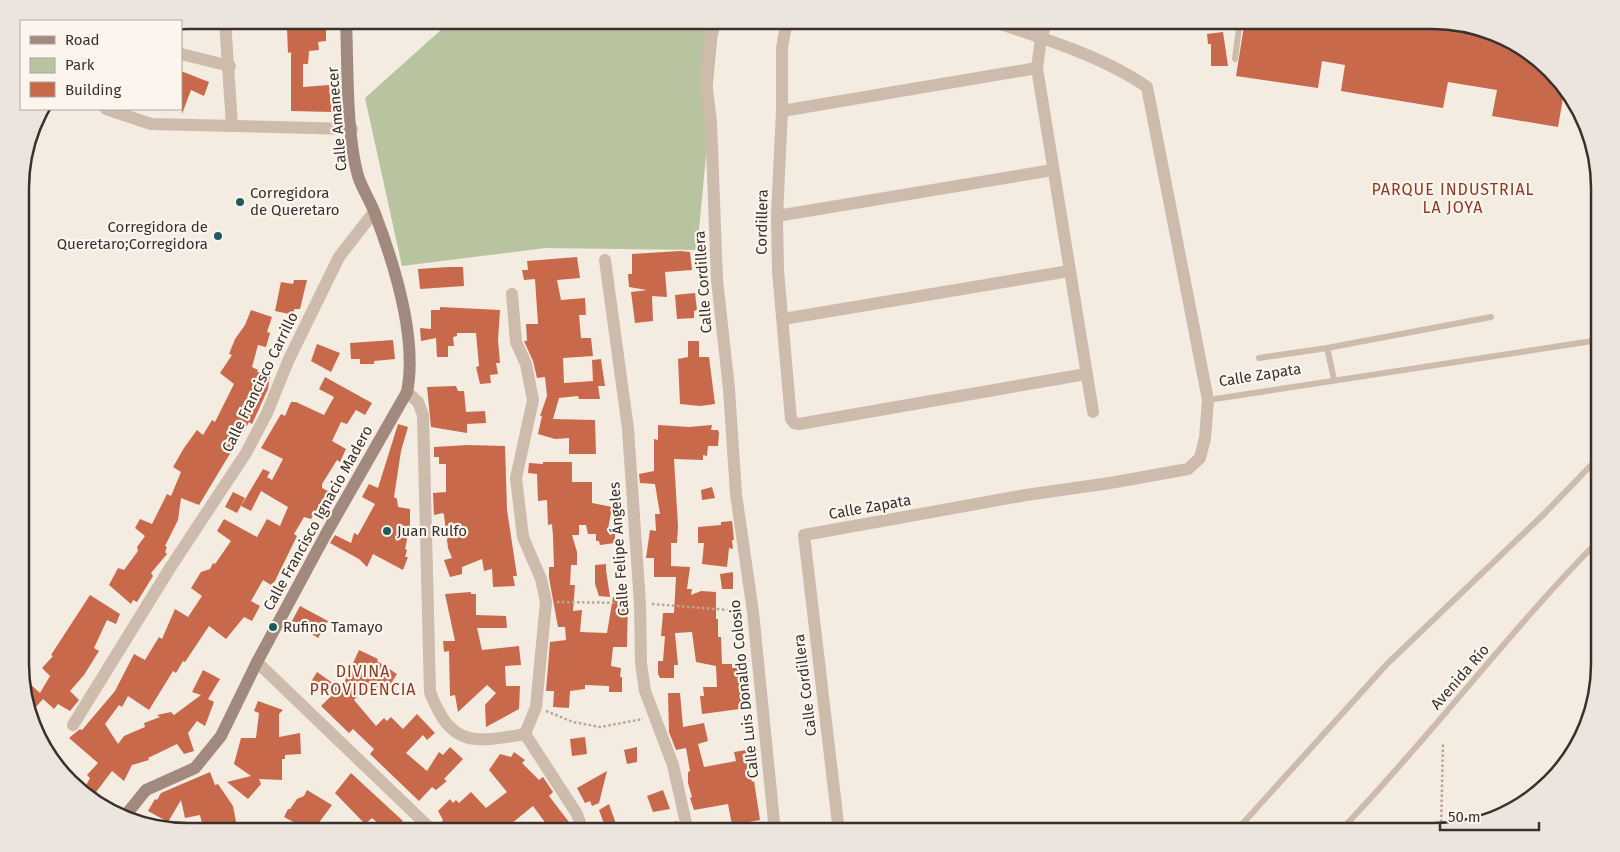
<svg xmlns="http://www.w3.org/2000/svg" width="1620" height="852" font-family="'Fira Sans',sans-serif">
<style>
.green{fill:#b8c4a0}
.building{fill:#c8694b}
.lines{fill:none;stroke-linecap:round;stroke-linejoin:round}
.path{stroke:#b9a596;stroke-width:2.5;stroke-dasharray:2.5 2.5;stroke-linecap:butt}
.lane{stroke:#cdbbac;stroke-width:6}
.street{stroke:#cdbbac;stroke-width:12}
.secondary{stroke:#a18a7d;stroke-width:12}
.poi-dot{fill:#1f5a5e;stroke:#fbf5ee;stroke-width:2}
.labels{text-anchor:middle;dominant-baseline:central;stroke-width:4.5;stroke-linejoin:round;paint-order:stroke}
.street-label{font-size:15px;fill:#3b302b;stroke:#fbf5ee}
.poi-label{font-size:15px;fill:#3b302b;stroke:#fbf5ee;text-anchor:start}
.neighbourhood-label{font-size:16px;letter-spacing:1px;fill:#8c3b22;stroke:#fbf5ee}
.rim{fill:none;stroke:#3b302b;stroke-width:2.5}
</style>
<rect width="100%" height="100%" fill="#f4ebe1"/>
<path class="green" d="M452,20H719L697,250L545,248L402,266L365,98Z"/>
<g class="building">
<path d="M303,20H326V41L318,42L319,50L309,51L308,64H303V87L329,85L332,112L291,111V52L288,53L287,28H300V21Z"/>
<path d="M1245,20H1432L1507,37L1572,94L1574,99L1563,98L1558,127L1492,116L1497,90L1448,82L1443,108L1341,91L1345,65L1322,61L1318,88L1236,76Z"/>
<path d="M1223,32L1228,66H1211V44H1208L1207,34Z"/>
<path d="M181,71L209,82L204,96L191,90L182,114Z"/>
<path d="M680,251L690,252L692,270L665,272L667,297L652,296L653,321L635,323L631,292L647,290L629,287L628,274H632V254Z"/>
<path d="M577,257L580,278L557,280L561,300L585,298L586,315H579L581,338H591L593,356L563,358L564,383L593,381L592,360L601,359L605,386H598L600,399H579L578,396L559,398L553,419L595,420L596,454H569V438L555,439L538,434L542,416H540L547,396L545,377L537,378L533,361L524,341H527L526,324H538L535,279L524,280L522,270H528L527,261Z"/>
<path d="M448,267H463L464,286L420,289L418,269Z"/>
<path d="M294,280H307L300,309H294V315L275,311L281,282L293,284Z"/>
<path d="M695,293L697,310L694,311V318L677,319L675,295Z"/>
<path d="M440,307L500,310L498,340L500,363H496L498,374L490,375L491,383L480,384L476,367L479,366L476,333H457V336L453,337L454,346H448V357H437L436,338L421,341L420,328L431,329V310H440Z"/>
<path d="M251,310L272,317L267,332L270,333L266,347L258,345L252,367L258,370L257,372L270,375L268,389L252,424L249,422L244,431L240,429L229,451L231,452L199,505L181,498L178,520L165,546L167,547L165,552L167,554L151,573L153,576L137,602L133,600L131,604L109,585L118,568L124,570L138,551L137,547L145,536L135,528L140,519L152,524L167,494L171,496L181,472L173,467L184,448L197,430L203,435L212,420L215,422L234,384L220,373L232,355L229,354L235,339L245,325Z"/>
<path d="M393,340L395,359L374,361V364H360V359H351L350,343Z"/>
<path d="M688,341H699V357H709L715,404L700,406L680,404L678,359L688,357Z"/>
<path d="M317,344L340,353L331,372L311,361Z"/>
<path d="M325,377L372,403L365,415L356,410L347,424L341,422L332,441L346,449L340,462L337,460L322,484V488L328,491L311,519L304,517L294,534L297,536L275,581L271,585L263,580L251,601L260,606L252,621L244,617L226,639L209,626L185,662L183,661L176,673L173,671L149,710L128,696L122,707L119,705L105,724L118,744L124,736L145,727L144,723L160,717L157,715L171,712L174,715L201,695L192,692L203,670L220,679L208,699L214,702L205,726L197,721L188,733L194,751L184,754L177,744L148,758L149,760L132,765L124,781L112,771L93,796L84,789L90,778L87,775L98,763L69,738L80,729L82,730L115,691L134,654L145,660L159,637L162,639L175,609L188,617L202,596L191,588L201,572L210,569L213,563L215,564L231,541L217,531L224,519L257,537L267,519L280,526L288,507L261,491L251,511L241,506L263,469L270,472L267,477L272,480L283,459L261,448L281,414L285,416L291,402H296L324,415L334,397L319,389Z"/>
<path d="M456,386L458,391H464L466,412L485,411L486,423L467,424V433L431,427L427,387Z"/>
<path d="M398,424L408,427L401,451L394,497L397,499L398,507L410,509V525L405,549L407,550L405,557H408L403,570L373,554L367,567L359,559L330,543L335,535L351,543L354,533L358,535L375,504L362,497L369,484L378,488Z"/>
<path d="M658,425L689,427L712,425L711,430H718L719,433L718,446H708L707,456L703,455V460L674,459L678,526L677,543H671V566L690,567L687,589H692L691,595L701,591L716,592V619H718V637H721L722,664H732V668H742L743,696H745L747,708L702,714L700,696H704L703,687H717L716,666L696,662L692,632L675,633L678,665H674V678H660L658,674V661H663L665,636H661L663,613H674L676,577H654V558H646L650,530L656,531L655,514H660L655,484L640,483L639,474L654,471V439L658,440Z"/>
<path d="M468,445L505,446L507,510L517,576H513L515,586L493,587L492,569L484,571L482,559L462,567V574L450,577L444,560L452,558L448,548L444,515L443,513L434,515L433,493L446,492V464H439V457H434V447Z"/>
<path d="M543,462H572V482H592V503L612,507L608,529L612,528V533H615V543L600,545L599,541H596V534H588L586,525H579V535H572L577,552V565H571L570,585H575L573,611L582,610L580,632L607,633L613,597H628L627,647H613L611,666L621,668L620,677H622V692H609V686L585,685V689L570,691L569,708L553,707L554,691H546L550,642L566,640L565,627H558L549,578V567H554L553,536L552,524L548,525L547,500L538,501L537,474L528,473L529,463L543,464Z"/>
<path d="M712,487L715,498L702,500L701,490Z"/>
<path d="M233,492L245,498L237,513L225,507Z"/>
<path d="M732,521L734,540H732L733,549L729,548L727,567L702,564L704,543H698V527L721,525V522Z"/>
<path d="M606,564V570L610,597L599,596L595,584V565Z"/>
<path d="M733,572V589H722L720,574Z"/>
<path d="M471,592V594H476V615L506,616L507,628H477L482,650L519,646L521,665L505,666L506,686H520L519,709L486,727L485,705L496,693L487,685L458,712L455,695L450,696L449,651L444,652L443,641H455L445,594Z"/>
<path d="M90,595L120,614L116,624L107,620L94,648L99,651L84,675L70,691L79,700L70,711L58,704L54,709L43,699L34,709L29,704L24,693L30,684L40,693L50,676L42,668L53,656L51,655Z"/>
<path d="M300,606L328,621L318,638L292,621Z"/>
<path d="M359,650L378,659L377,661L397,674L385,693L369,683L354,700L376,726L384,718L387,721L391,717L403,729L417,714L435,733L427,740L423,735L406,753L427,771L439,752L443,755L450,747L463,759L444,779L447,781L436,790L432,787L419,801L370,754L374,749L353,729L349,733L321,706L331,696L311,682L317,672L341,689Z"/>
<path d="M668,693H680L683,727L704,723L708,741L698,744L704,767L736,761L734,752L746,750L752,782L754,781L760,820L732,825L728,804L694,810L690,798L692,797L688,783V772L690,771L686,748L676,750L669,732Z"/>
<path d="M258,701L283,710L279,714V737L300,733L301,754L285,755V759H282V780L259,779L261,784L248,799L227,782L251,776L234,764L241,738H256L259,713L254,711Z"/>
<path d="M585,737L587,754L572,756L570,739Z"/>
<path d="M637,747V762L627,764L624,750Z"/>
<path d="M514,752L525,760L522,763L539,780L543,777L553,792L549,796L572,826L563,832H536L547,825L533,806L501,832H451L441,823L443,820L438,811L450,799L453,803L456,800L459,803L471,792L486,808L507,792L489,770L500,754L511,757Z"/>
<path d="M607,771L599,803L592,806L590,801L585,803L577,788Z"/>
<path d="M210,772L215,785L218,784L233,806L238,832H204L200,815L185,818L181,800L168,822L148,811L155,799L157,800L161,793Z"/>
<path d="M351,773L403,821L393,832L385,826L383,828L372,818L365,824L335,793Z"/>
<path d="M307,790L332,805L312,832H300L303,827L284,817L288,809H290L297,799L304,796Z"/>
<path d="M663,790L670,809L653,812L647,796Z"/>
<path d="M609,804L615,821L619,832H607L599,810Z"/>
<path d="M677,821L680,832H650V829Z"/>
</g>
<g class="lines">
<g class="path">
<path d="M557,602L629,603"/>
<path d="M652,604L741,611"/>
<path d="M546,711L573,722L600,727L643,719"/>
<path d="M1441,832L1443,742"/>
</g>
<g class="lane">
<path d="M1235,59L1240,20"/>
<path d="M1327,348L1491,317"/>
<path d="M1259,358L1327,348L1334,379"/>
<path d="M1208,400L1599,340"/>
<path d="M1235,832L1387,664L1545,513L1599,457"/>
<path d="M1339,832C1430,738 1508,632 1600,539"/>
</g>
<g class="street">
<path d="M225,20L232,126"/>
<path d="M716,20L710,40L706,82L711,121L717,280L729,389L736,494L753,612L775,832"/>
<path d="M787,20L782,48V111L777,216L778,271L791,419L794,423L799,424L1086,374"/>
<path d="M1047,20L1041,38L1037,68L1093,412"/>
<path d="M181,54L230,66"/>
<path d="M106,109L151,124L352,129"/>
<path d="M782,111L1037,68"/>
<path d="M777,216L1053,170"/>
<path d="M605,260L628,429L640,604L641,663L645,691L673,765L688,832"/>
<path d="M512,294L516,342L526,364L533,400L516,478L523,537L541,579L546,602L536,707L525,734"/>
<path d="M783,319L1069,271"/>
<path d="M407,392L418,402L423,415L430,692C451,747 473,743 525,734"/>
<path d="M257,662L434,832"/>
<path d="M73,725L170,568L246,453L267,413L289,359L339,257L374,212"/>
<path d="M525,734L577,814L583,832"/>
<path d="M839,832L804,535L1026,495L1110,483L1188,469L1200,458L1205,438L1208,400L1147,87C1103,56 1039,37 988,20"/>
</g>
<path class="secondary" d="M124,817L146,790L195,768L221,736L257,662L327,532L407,392C418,337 394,263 374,211C369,199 362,188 358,176C346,133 348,66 346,20"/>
</g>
<g class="poi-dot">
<circle cx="240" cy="202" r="5"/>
<circle cx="218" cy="236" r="5"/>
<circle cx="387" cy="531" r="5"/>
<circle cx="273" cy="627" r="5"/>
</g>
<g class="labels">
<g class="street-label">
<text transform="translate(337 119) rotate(-95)">Calle Amanecer</text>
<text transform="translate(762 222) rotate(-89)">Cordillera</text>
<text transform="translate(703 282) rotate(-94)">Calle Cordillera</text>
<text transform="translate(1260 375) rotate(-9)">Calle Zapata</text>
<text transform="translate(260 382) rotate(-64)">Calle Francisco Carrillo</text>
<text transform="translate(870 507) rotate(-10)">Calle Zapata</text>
<text transform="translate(318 518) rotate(-61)">Calle Francisco Ignacio Madero</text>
<text transform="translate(619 549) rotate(-94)">Calle Felipe Ángeles</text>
<text transform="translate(1460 677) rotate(-49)">Avenida Río</text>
<text transform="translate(805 685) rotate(-97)">Calle Cordillera</text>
<text transform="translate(744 689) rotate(-96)">Calle Luis Donaldo Colosio</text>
</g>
<g class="poi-label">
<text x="250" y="193">Corregidora<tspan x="250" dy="17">de Queretaro</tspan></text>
<text x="208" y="227" text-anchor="end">Corregidora de<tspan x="208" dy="17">Queretaro;Corregidora</tspan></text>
<text x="397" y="531">Juan Rulfo</text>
<text x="283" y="627">Rufino Tamayo</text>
</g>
<g class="neighbourhood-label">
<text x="1453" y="189">PARQUE INDUSTRIAL<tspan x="1453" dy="18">LA JOYA</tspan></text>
<text x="363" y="671">DIVINA<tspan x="363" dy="18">PROVIDENCIA</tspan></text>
</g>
</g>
<path d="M0 0H1620V852H0ZM188 29H1432A159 159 0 0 1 1591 188V664A159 159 0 0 1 1432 823H188A159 159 0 0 1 29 664V188A159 159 0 0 1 188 29Z" fill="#ece5de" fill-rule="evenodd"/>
<path class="rim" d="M188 29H1432A159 159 0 0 1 1591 188V664A159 159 0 0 1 1432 823H188A159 159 0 0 1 29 664V188A159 159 0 0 1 188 29Z"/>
<rect x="20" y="20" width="162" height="90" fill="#fbf5ee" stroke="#aea6a0"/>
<rect x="30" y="36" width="25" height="8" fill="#a18a7d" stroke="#aea6a0"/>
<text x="65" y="45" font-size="15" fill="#3b302b">Road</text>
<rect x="30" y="58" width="25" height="15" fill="#b8c4a0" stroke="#aea6a0"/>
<text x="65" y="70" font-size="15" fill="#3b302b">Park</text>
<rect x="30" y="82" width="25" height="15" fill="#c8694b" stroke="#aea6a0"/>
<text x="65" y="95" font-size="15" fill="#3b302b">Building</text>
<path d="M1440 822v8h99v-8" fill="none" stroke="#3b302b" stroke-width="2.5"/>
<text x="1448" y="822" font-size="15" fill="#3b302b" stroke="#fbf5ee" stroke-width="4" paint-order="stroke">50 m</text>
</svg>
